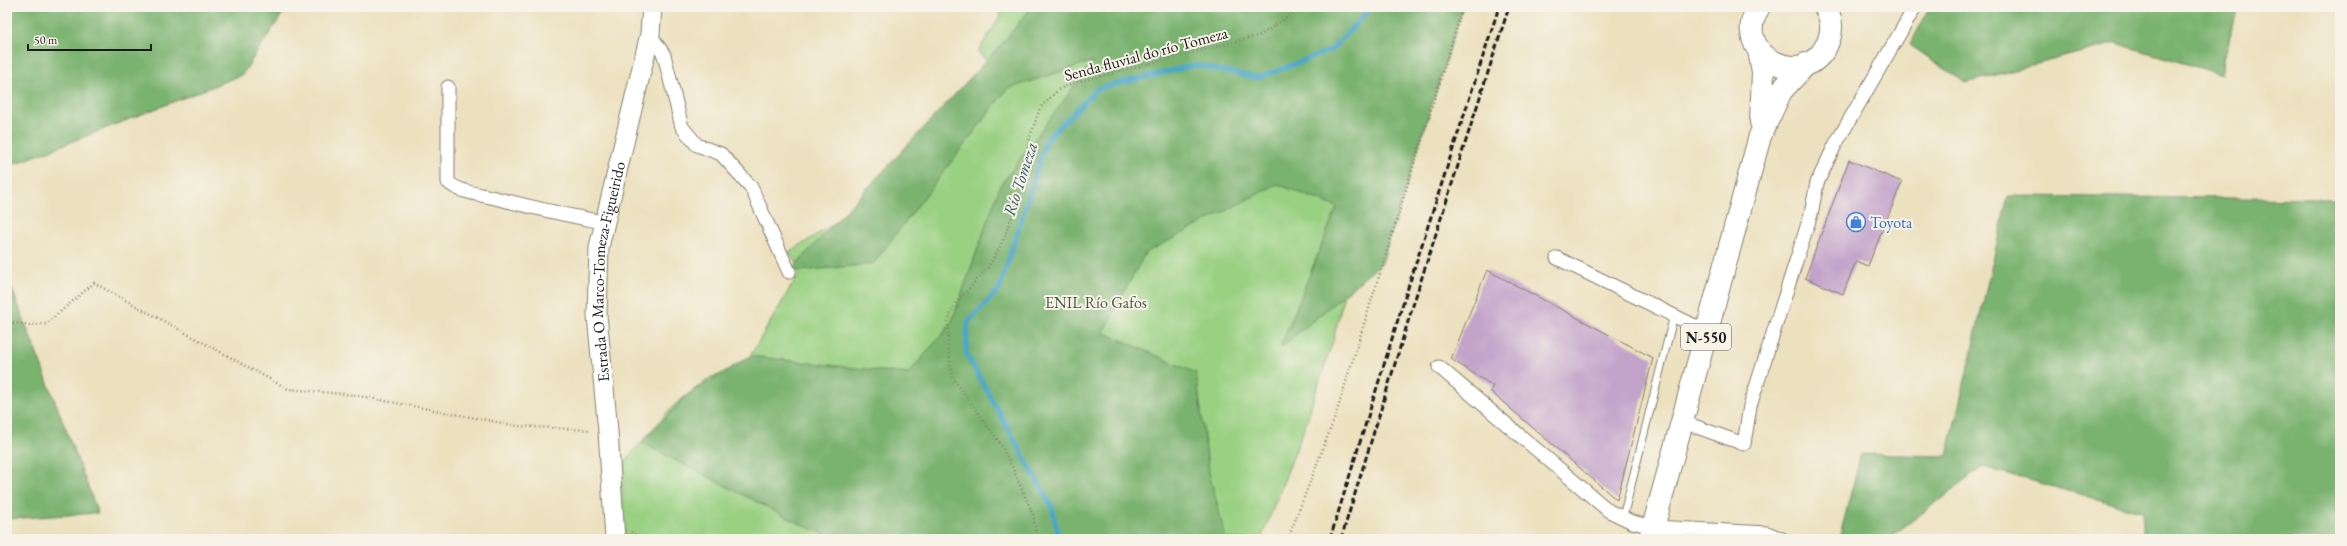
<svg xmlns="http://www.w3.org/2000/svg" width="2347" height="546" font-family="'EB Garamond',serif">
<style>
.green{fill:#99d082;stroke:#5a764f}
.forest{fill:#7ab270;stroke:#4b6746}
.lines{fill:none;stroke-linecap:round;stroke-linejoin:round}
.stream{stroke:#4ba7c9;stroke-width:5}
.building{fill:#c2a3ca}
.lane-casing{stroke:#847e6e;stroke-width:9}
.street-casing{stroke:#847e6e;stroke-width:15}
.secondary-casing{stroke:#847e6e;stroke-width:21}
.highway-casing{stroke:#847e6e;stroke-width:24}
.path{stroke:#847e6e;stroke-width:2.5;stroke-dasharray:1 3;stroke-linecap:butt}
.lane{stroke:#fff;stroke-width:7}
.street{stroke:#fff;stroke-width:13}
.secondary{stroke:#fff;stroke-width:19}
.highway{stroke:#fff;stroke-width:22}
.rail{stroke:#1c1c1c;stroke-width:3;stroke-dasharray:6 3;stroke-linecap:butt}
.labels{text-anchor:middle;dominant-baseline:central;stroke-width:4;stroke-linejoin:round;paint-order:stroke}
.shield{fill:#f7f3e8;stroke:#5e5c59;stroke-width:1}
.shield-label{font-size:15px;font-weight:bold;fill:#1c1c1c}
.street-label{font-size:16px;fill:#1c1c1c;stroke:#f7f3e8}
.shop-label{font-size:16px;fill:#366cbe;stroke:#f7f3e8;text-anchor:start}
.park-label{font-size:16px;fill:#485b40;stroke:#f7f3e8}
.water-label{font-size:17px;font-style:italic;fill:#315b6a;stroke:#f7f3e8}
</style>
<rect width="100%" height="100%" fill="#f7f3e8"/>
<filter id="ink" filterUnits="userSpaceOnUse"><feTurbulence type="fractalNoise" baseFrequency=".025" numOctaves="2"/><feDisplacementMap in="SourceGraphic" scale="8" xChannelSelector="R" yChannelSelector="G"/><feConvolveMatrix kernelMatrix="1 2 1 2 8 2 1 2 1" color-interpolation-filters="sRGB"/></filter>
<filter id="wash" filterUnits="userSpaceOnUse"><feTurbulence type="fractalNoise" baseFrequency=".012" numOctaves="4" result="noise"/><feDisplacementMap in="SourceGraphic" scale="16" xChannelSelector="R" yChannelSelector="G"/><feGaussianBlur stdDeviation="0.9" result="paint"/><feColorMatrix in="noise" values="0 0 0 0 0 0 0 0 0 0 0 0 0 0 0 0 0 1.4 0 .05"/><feComposite in="paint" operator="in"/></filter>
<g filter="url(#wash)">
<rect width="100%" height="100%" fill="#ece1bf"/>
<path class="green" d="M992,7H1423L1345,290L1333,341L1311,406L1308,419L1261,539H625L620,467L671,408L687,395L711,377L742,370L802,268L788,253L832,225L921,142L988,63L978,52L1001,15Z"/>
<g class="forest">
<path d="M7,7H287L242,75L7,167Z"/>
<path d="M1032,7H1463L1382,263L1280,348L1337,207L1277,184L1145,253L1103,332L1196,373L1209,472L1226,539H835L792,520L642,443L687,395L750,356L908,374L951,324L1000,186L1093,61L1007,89L873,264L789,272L1000,46Z"/>
<path d="M1930,7H2238L2220,74L2116,43L1966,83L1910,45Z"/>
<path d="M2008,196L2340,199V539H2143V512L1983,467L1888,539H1839L1861,454L1947,456Z"/>
<path d="M7,276L98,513L7,519Z"/>
</g>
<g class="lines">
<path class="stream" d="M1059,539L1052,507L966,353L968,322L999,290L1047,139L1097,89L1195,65L1258,78L1331,50L1372,7"/>
</g>
<g id="blocks">
<g class="building">
<path d="M1849,160L1902,182L1868,266L1856,261L1843,294L1805,278Z"/>
<path d="M1487,270L1653,358L1617,500L1490,391L1493,386L1451,359Z"/>
</g>
</g>
</g>
<g filter="url(#ink)">
<use href="#blocks" fill-opacity="0" stroke="#847e6e" stroke-width="1"/>
<g class="lines">
<defs>
<path id="lane" d="M1623,517L1674,315"/>
<g id="street">
<path d="M650,34L664,55L682,127L697,145L721,154L751,187L789,272"/>
<path d="M448,87V182C460,193 480,194 495,198C531,207 567,216 604,222"/>
<path d="M1557,258L1707,332"/>
<path d="M1439,367L1609,511L1632,522L1653,527L1767,533L1782,539"/>
<path d="M1683,422L1744,444L1750,406L1811,214L1817,183L1835,145L1915,7"/>
</g>
<g id="secondary">
<path id="s1" d="M615,539L608,431L597,315L599,247L650,34L652,7"/>
</g>
<g id="highway">
<path d="M1759,7C1727,54 1809,97 1829,39C1833,29 1831,16 1825,7"/>
<path d="M1759,50L1763,72L1761,122"/>
<path d="M1650,539L1760,136L1781,91L1806,64"/>
</g>
</defs>
<use href="#lane" class="lane-casing"/>
<use href="#street" class="street-casing"/>
<use href="#secondary" class="secondary-casing"/>
<use href="#highway" class="highway-casing"/>
<g class="path">
<path d="M9,322L29,325L46,324L94,283L288,389L354,395L518,426L591,430"/>
<path d="M631,532L647,539"/>
<path d="M1037,539L1033,515L1011,464L1001,445L953,378L948,349V322L954,305L987,269L1001,245L1016,206L1027,169L1029,140L1040,108L1058,90L1073,83L1261,35L1302,7"/>
<path d="M1288,539L1335,417L1463,7"/>
</g>
<use href="#lane" class="lane"/>
<use href="#street" class="street"/>
<use href="#secondary" class="secondary"/>
<use href="#highway" class="highway"/>
<g class="rail">
<path d="M1330,539L1404,300L1499,7"/>
<path d="M1341,539L1414,302L1509,7"/>
</g>
</g>
</g>
<defs>
<symbol id="shop-ring" viewBox="-11 -11 22 22"><circle r="9.5" fill="#f7f3e8" stroke="#3f7fe0" stroke-width="1.5"/><path d="M-5-2.5h2.3a2.7 3.5 0 0 1 5.4 0H5L5.5 6h-11ZM-1.5-2.5h3a1.5 2.3 0 0 0-3 0Z" fill="#3f7fe0"/></symbol>
</defs>
<g fill-rule="evenodd">
<use href="#shop-ring" x="1845" y="211" width="22" height="22"/>
</g>
<g class="labels">
<rect class="shield" x="1681" y="324" width="50" height="26" rx="3"/>
<g class="shield-label">
<text x="1706" y="337">N-550</text>
</g>
<g class="street-label">
<text transform="translate(1146 54) rotate(-15)">Senda fluvial do río Tomeza</text>
<text stroke="none"><textPath href="#s1" startOffset="269">Estrada O Marco-Tomeza-Figueirido</textPath></text>
</g>
<g class="shop-label">
<text x="1870" y="222">Toyota</text>
</g>
<g class="park-label">
<text x="1096" y="302">ENIL Río Gafos</text>
</g>
<g class="water-label">
<text transform="translate(1020 179) rotate(-72)">Río Tomeza</text>
</g>
</g>
<rect width="2347" height="546" fill="none" stroke="#f7f3e8" stroke-width="24"/>
<path d="M28 44v6h123v-6" fill="none" stroke="#1c1c1c" stroke-width="2"/>
<text x="34" y="44" font-size="12" fill="#1c1c1c" stroke="#f7f3e8" stroke-width="3" paint-order="stroke">50 m</text>
</svg>
